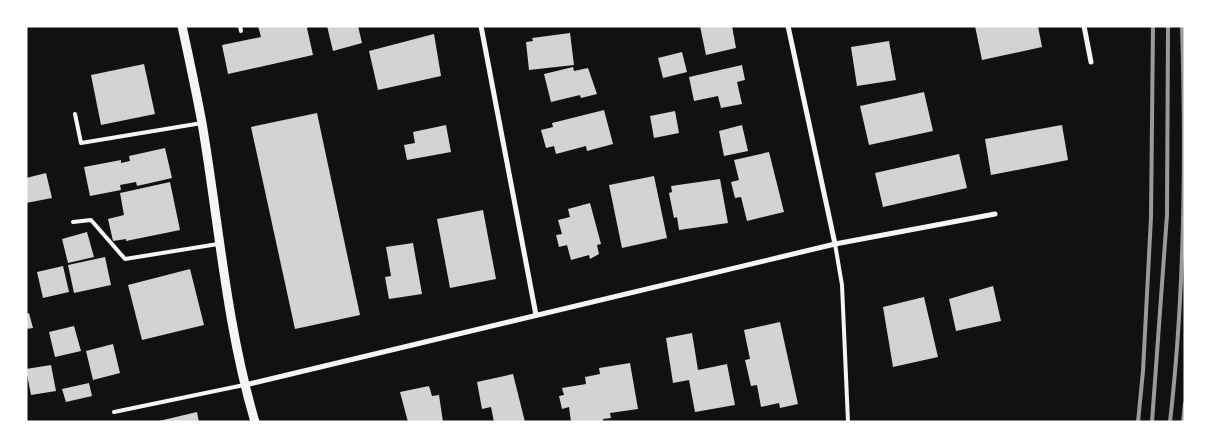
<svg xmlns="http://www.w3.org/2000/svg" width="1211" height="448" font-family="Rubik,sans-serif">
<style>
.building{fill:#d3d3d3}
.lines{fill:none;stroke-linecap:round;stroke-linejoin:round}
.service{stroke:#f5f5f5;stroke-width:4}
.minor{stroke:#f5f5f5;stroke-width:5}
.tertiary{stroke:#f5f5f5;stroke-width:9}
.rail{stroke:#9a9a9a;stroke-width:4}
</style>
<rect width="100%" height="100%" fill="#111"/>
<g class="building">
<path d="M258,26H310L307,28L313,55L228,74L222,45L261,37Z"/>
<path d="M327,26H358L362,43L333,51Z"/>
<path d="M700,26H732L736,48L706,55Z"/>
<path d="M975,26H1038L1042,47L982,60Z"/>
<path d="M570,33L574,65L529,70L526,42L533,41L532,38Z"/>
<path d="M434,34L441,76L378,90L369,51Z"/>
<path d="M889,41L896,80L857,86L851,47Z"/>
<path d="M682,52L687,72L663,78L658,58Z"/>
<path d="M144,64L155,114L101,125L91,75Z"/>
<path d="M742,65L745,80L737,82L742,104L721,108L718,96L694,101L689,77Z"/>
<path d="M573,67L574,71L588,68L597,94L581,98L580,95L551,102L544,74Z"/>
<path d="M924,92L933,131L869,145L860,106Z"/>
<path d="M604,110L613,144L587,151L586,146L556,154L554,146L546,148L541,130L553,127L552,123Z"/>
<path d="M675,111L679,133L654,138L650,116Z"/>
<path d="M317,113L360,315L295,329L251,127Z"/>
<path d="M446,125L451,152L407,160L404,145L415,143L413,132Z"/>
<path d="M742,125L748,151L724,156L719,131Z"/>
<path d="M1062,125L1068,160L991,175L985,139Z"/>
<path d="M165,148L172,178L137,186L136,182L120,185L121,190L90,196L84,167L121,160V163L130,161L129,156Z"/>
<path d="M769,152L784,212L747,221L741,197L735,198L731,182L739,180L734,160Z"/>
<path d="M959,154L967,188L883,207L875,173Z"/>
<path d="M46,173L52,198L26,203V178Z"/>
<path d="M654,176L667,238L622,248L609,185Z"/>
<path d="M720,179L728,223L679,230L677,217L674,218L669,193L672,192L671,186Z"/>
<path d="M170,182L180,230L126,241V239L113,241L108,219L124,215L120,193Z"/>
<path d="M590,203L601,244L597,245L599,254L590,259L589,255L571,260L567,245L559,247L556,235L562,234L558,220L570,217L568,209Z"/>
<path d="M483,210L496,279L450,288L437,219Z"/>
<path d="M87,232L94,257L68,263L62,239Z"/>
<path d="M413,243L422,294L389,299L385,277L391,276L386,247Z"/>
<path d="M105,257L111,285L74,293L68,265Z"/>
<path d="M63,266L69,292L43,298L37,272Z"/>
<path d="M190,269L204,325L142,340L128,285Z"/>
<path d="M993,286L1001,321L956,331L949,299Z"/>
<path d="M924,297L938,357L893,367L883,307Z"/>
<path d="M29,313L33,328L26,329V314Z"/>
<path d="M780,322L798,404L780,408L779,403L761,407L757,385L751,386L745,360L750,359L744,330Z"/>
<path d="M74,326L81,351L55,357L49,332Z"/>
<path d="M692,333L698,370L727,364L735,405L695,412L689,380L673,383L666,338Z"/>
<path d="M113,344L120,373L93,380L86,351Z"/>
<path d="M630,363L638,409L610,413L611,418L603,419V422H571L569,407L562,409L559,396L564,395L562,388L586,384L585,377L600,374L599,368Z"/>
<path d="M51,365L56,391L31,395L26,369Z"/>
<path d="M513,374L525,422H494L491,407L482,409L477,382Z"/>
<path d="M89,383L92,396L66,402L62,389Z"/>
<path d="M429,386L432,396L439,395L443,422H408L400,392Z"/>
<path d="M197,412L199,422H159V421Z"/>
</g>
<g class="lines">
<g class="service">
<path d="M240,26L241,31"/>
<path d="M75,114L81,143L202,123"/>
<path d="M73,222L91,220L125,259L218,244"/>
<path d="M835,244L842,285L848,422"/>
<path d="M114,412L244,385"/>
</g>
<g class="minor">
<path d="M481,26L536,315"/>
<path d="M788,26L835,244"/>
<path d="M1084,26L1091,62"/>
<path d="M245,385L835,244L995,214"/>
</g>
<path class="tertiary" d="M182,26C189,58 196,91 202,123C219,223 226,324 255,422"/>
<g class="rail">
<path d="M1138,422L1143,371L1151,217L1153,26"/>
<path d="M1152,422L1167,215L1168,26"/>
<path d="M1170,422C1185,291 1186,157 1182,26"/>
<path d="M1183,422L1185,403"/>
</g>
</g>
<rect width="1211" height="448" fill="none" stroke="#ffffff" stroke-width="55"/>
</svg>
